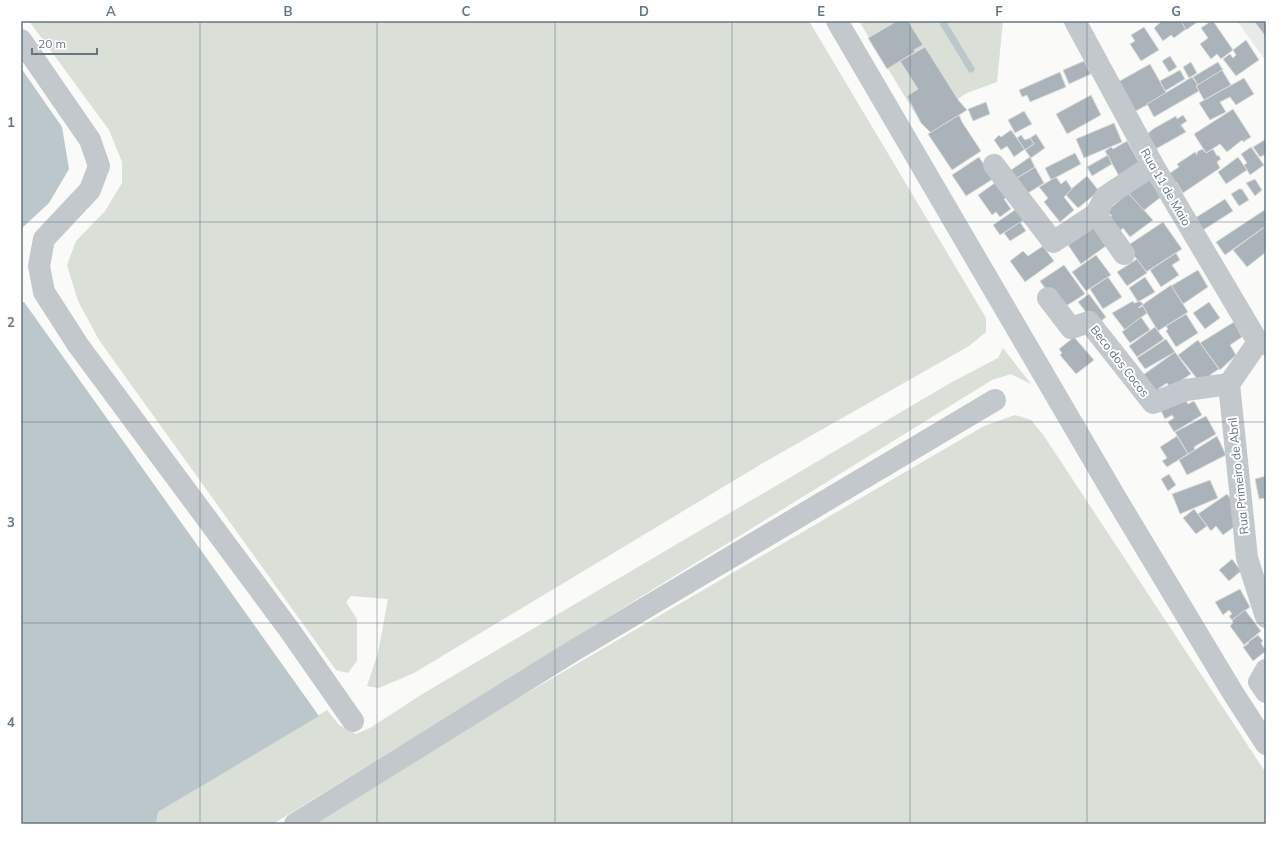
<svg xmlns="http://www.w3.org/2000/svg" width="1287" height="845" font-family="Mulish,sans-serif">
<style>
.built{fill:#e8e9e9}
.green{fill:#dadfd7}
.water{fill:#bbc7cb}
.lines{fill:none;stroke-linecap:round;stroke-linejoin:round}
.stream{stroke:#bbc7cb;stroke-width:7}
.building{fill:#aab3b9;stroke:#dcdcda}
.minor{stroke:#c3c8cc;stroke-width:22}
.grid{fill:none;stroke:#657683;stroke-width:1;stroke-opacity:0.55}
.labels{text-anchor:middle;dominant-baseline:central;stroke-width:4;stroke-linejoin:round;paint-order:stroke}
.street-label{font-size:12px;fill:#657683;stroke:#fff}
.neatline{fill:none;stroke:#657683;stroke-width:1.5}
.grid-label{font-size:13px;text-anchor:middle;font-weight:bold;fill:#657683}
</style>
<rect width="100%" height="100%" fill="#fafaf8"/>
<path class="built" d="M1237,21H1266V61Z"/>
<g class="green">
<path d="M29,21H809L986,318V332L969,346L763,463L414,673L379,688L367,686L378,653L388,599L351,596L346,602L357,619V661L348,673L336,670L99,340L78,301L67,265L76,241L105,211L122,183V162L109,130Z"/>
<path d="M859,21H1003L997,82L967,93L921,123Z"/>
<path d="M1003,348L1031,384L1011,374L992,380L273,824H156L158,812L327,710L339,725L356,734L370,728L424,693L952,382L998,358Z"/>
<path d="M1015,415L1031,420L1044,436L1266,773V824H314L515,700L984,426Z"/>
</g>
<g class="water">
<path d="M21,68L62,127L69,169L49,203L21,229Z"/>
<path d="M21,302H24L319,716L158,812L156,824H21Z"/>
</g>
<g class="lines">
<path class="stream" d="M942,21L971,69"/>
</g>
<g class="building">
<path d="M897,21H908L923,45L914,50L915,52L887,69L868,38Z"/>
<path d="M1162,21H1181L1186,29L1174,38L1171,35L1163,41L1154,28Z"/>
<path d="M1181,21H1199L1186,30Z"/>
<path d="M1211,21H1213L1233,50L1221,59L1217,54L1211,59L1200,44L1208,38L1201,28Z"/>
<path d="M1254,21H1266V37Z"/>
<path d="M1144,27L1159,50L1141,61L1130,44L1135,41L1131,35Z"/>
<path d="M1246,40L1259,60L1236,76L1223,59L1230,54L1233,58L1236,55L1233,50Z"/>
<path d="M925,47L959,101L967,110L931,133L921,123L907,96L918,89L900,61Z"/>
<path d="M1170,56L1177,67L1169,72L1162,61Z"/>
<path d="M1084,61L1091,74L1069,84L1063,70Z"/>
<path d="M1191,62L1197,73L1189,78L1183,67Z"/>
<path d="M1218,62L1223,70L1198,85L1193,77Z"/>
<path d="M1150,64L1167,94L1134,112L1118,82Z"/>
<path d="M1180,70L1185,79L1165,91L1160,81Z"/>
<path d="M1222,70L1231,85L1204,100L1196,86Z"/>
<path d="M1060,72L1066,87L1030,102L1027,95L1022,97L1019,90Z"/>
<path d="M1192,77L1198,85L1196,86L1199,91L1154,117L1147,104Z"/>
<path d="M1244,78L1254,94L1236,105L1230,97L1220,102L1226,112L1210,120L1199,103Z"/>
<path d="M1091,95L1101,115L1067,134L1056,114Z"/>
<path d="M986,102L990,114L973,121L968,109Z"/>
<path d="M1233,109L1251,137L1243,142L1242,140L1227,152L1220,144L1206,153L1194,134Z"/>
<path d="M1024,111L1032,124L1015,133L1008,120Z"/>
<path d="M959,115L962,122L981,151L952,170L928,134Z"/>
<path d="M1183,115L1187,121L1181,125L1186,132L1154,150L1145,136L1153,129L1176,116L1177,119Z"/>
<path d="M1114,123L1122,142L1084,158L1076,139Z"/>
<path d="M1011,130L1025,149L1014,157L1007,146L1001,150L994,140L999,135L1001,137Z"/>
<path d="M1036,134L1045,148L1031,158L1025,150L1034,144L1030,138Z"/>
<path d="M1021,135L1025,140L1030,138L1034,144L1025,150L1017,138Z"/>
<path d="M1266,139V154L1260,157L1253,147Z"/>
<path d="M1127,141L1140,164L1119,176L1105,151L1111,147L1113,149Z"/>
<path d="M1251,147L1264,165L1250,175L1244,165L1247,163L1241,154Z"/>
<path d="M1202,149L1206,153L1213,149L1217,156L1218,155L1221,159L1217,162L1220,168L1183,193L1176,182L1173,184L1167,175L1179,167L1177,164L1195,152L1197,155V152Z"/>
<path d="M1075,153L1081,164L1051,180L1045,168Z"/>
<path d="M1108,155L1112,164L1092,176L1087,167Z"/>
<path d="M979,157L993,179L966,196L952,175Z"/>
<path d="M1030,157L1035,167L1014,180L1008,172Z"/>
<path d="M1238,157L1247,170L1226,184L1218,172Z"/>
<path d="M1035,167L1044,183L1025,195L1014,180Z"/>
<path d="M1147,174L1161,197L1143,211L1126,190Z"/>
<path d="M1087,176L1099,191L1078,208L1065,194Z"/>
<path d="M1056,177L1061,184L1066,180L1072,189L1064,197L1074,210L1060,222L1044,202L1048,198L1039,187Z"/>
<path d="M1255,179L1262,190L1255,196L1246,183Z"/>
<path d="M999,180L1011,195L1004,199L1011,209L1000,217L996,212L992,215L978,195Z"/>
<path d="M1239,189H1242L1249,200L1239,206L1231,194Z"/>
<path d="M1128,193L1153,220L1130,237L1123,228L1118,233L1108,219L1112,216L1107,211Z"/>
<path d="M1225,199L1233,211L1200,232L1192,220Z"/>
<path d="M1019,207L1027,218L1000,235L993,225Z"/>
<path d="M1266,209V226L1225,255L1216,242Z"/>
<path d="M1020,222L1026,231L1010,241L1004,233Z"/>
<path d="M1163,222L1182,249L1146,272L1127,246Z"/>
<path d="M1098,225L1110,243L1081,264L1068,245Z"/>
<path d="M1266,226V252L1247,267L1233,250Z"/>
<path d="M1043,246L1054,261L1025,282L1010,261L1023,251L1028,256Z"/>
<path d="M1176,253L1180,260L1172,265L1179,275L1161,287L1150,270Z"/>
<path d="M1096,255L1111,275L1086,291L1072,272Z"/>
<path d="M1137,259L1147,273L1127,286L1117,272Z"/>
<path d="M1064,265L1085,294L1066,306L1055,290L1049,294L1040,281Z"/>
<path d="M1198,270L1208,287L1183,304L1171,286Z"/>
<path d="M1108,277L1122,297L1103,309L1090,289Z"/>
<path d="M1145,277L1155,292L1138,302L1129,288Z"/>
<path d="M1171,285L1188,312L1158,331L1142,305Z"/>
<path d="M1089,294L1106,317L1096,325L1078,302Z"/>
<path d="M1133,301L1134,303L1140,301L1143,304L1138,308L1143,306L1147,313L1125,330L1112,313Z"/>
<path d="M1209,302L1220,318L1205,329L1193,313Z"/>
<path d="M1186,314L1198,333L1176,347L1166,331L1168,329L1166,326Z"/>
<path d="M1141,317L1150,330L1130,343L1122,332Z"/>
<path d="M1234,322L1242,337L1230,345L1236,355L1220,370L1200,343Z"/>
<path d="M1155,327L1164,339L1137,357L1129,346Z"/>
<path d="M1074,337L1094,360L1076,374L1060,355L1062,353L1059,349Z"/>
<path d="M1166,339L1175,352L1145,369L1137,358Z"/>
<path d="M1198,340L1219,369L1210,375L1213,379L1198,380L1178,355Z"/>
<path d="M1175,352L1191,374L1170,388L1167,383L1158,389L1161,392L1158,394L1143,375Z"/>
<path d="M1184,398L1188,404L1194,401L1202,415L1174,432L1168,422L1174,418L1172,415L1165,419L1159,407Z"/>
<path d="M1206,416L1216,434L1194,447L1195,450L1188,454L1175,432Z"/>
<path d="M1177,436L1188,454L1167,467L1162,461L1167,458L1160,447Z"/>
<path d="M1217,436L1226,455L1187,475L1179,460Z"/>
<path d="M1169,474L1176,485L1168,491L1161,479Z"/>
<path d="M1266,476V498L1259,499L1255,479Z"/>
<path d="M1210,480L1218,498L1180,514L1172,494Z"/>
<path d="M1227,494L1237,507L1238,524L1223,535L1216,526L1211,531L1198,514Z"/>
<path d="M1194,509L1207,526L1196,534L1183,518Z"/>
<path d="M1232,559L1241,571L1229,581L1219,570Z"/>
<path d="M1240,589L1250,607L1232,620L1229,616L1232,614L1229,610L1223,615L1215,602Z"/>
<path d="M1245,610L1261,631L1244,645L1230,626L1233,623L1232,620Z"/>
<path d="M1258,635L1263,641L1261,643L1266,651L1253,661L1243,647L1249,643L1248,642Z"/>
</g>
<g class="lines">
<g class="minor">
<path d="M837,21L1117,500L1233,693L1266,744"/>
<path d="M1075,21L1153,165L1258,342L1266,344"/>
<path d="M21,40L90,140L99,166L90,190L44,239L39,266L44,292L78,345L288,628L353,721"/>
<path d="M994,165L1053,242L1096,214L1105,197L1153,165"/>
<path d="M1096,214L1124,254"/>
<path d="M1048,298L1071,328L1089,322L1153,403L1186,390L1229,384"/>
<path d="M1258,342L1229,384L1247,558L1266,617"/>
<path d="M1266,670L1259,682L1266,692"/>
<path d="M295,824L573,651L995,400"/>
</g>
</g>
<path class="grid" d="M200,21V824M377,21V824M555,21V824M732,21V824M910,21V824M1087,21V824M21,222H1266M21,422H1266M21,623H1266"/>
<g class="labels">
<g class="street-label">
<text transform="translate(1166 187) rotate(60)">Rua 11 de Maio</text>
<text transform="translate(1120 361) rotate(52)">Beco dos Cocos</text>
<text transform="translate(1238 476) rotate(-96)">Rua Primeiro de Abril</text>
</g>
</g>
<rect width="1287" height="845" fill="none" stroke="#ffffff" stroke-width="44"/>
<path d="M32 48v6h65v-6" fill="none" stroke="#657683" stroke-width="2"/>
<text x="38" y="48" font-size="12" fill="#657683" stroke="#ffffff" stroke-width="3" paint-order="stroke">20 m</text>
<rect x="22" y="22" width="1243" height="801" class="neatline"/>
<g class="grid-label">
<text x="111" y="16">A</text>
<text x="288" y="16">B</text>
<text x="466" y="16">C</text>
<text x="644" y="16">D</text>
<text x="821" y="16">E</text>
<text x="999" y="16">F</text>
<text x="1176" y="16">G</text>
<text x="11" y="127">1</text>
<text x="11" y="327">2</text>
<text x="11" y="527">3</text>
<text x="11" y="727">4</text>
</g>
</svg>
